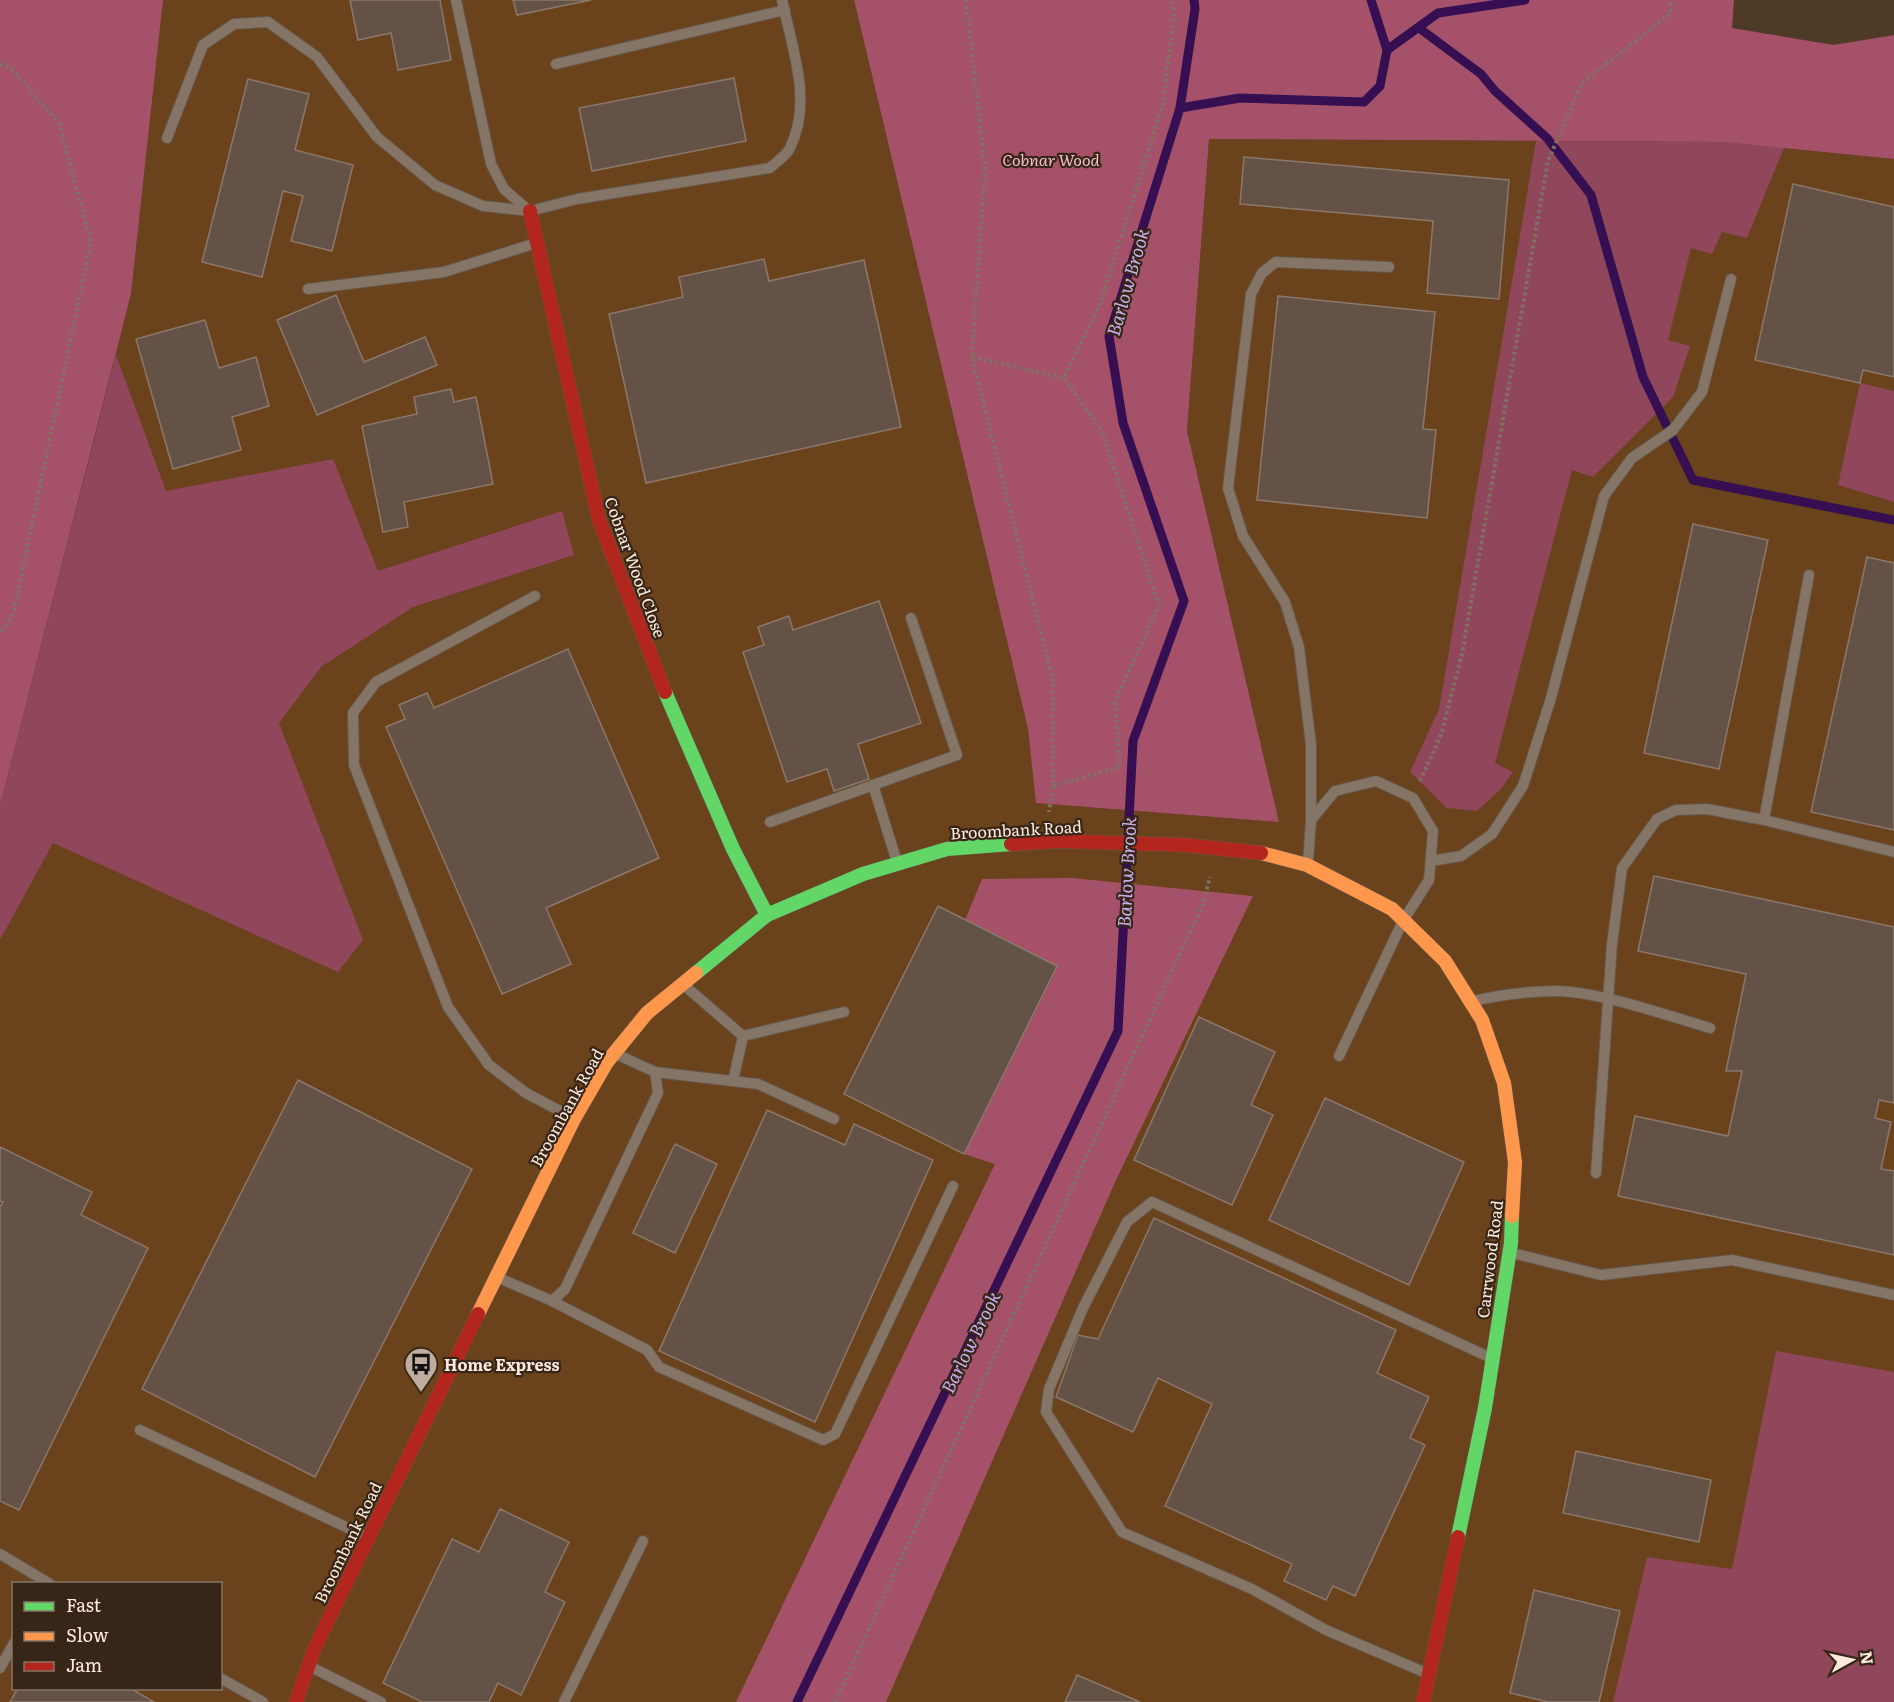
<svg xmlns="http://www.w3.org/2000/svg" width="1894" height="1702" font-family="Literata,serif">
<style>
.built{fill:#6a421b;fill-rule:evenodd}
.green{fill:#90465b}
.forest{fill:#a45169}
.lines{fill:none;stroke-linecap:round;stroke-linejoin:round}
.stream{stroke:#350f52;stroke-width:9}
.building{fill:#655246;stroke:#8b786b;stroke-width:1.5}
.lane-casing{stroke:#665749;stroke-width:12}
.fast-casing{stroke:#665749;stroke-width:15}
.slow-casing{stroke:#665749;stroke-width:15}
.jam-casing{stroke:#665749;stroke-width:15}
.path{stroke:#817164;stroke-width:4;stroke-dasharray:3 3;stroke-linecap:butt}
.lane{stroke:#857566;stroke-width:10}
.fast{stroke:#63d668;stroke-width:14}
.slow{stroke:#ff974d;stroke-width:14}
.jam{stroke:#b3261e;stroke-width:14}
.labels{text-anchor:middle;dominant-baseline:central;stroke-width:4.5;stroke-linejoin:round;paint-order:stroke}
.park-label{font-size:16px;font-style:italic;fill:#f2becb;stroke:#372617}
.street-label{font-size:16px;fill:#feebdc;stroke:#372617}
.poi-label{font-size:16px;font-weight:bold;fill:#feebdc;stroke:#372617;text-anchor:start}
.water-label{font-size:18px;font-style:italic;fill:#c8b0f0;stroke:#372617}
</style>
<rect width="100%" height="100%" fill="#4e3a27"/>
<path class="built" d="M163,0H854L1028,729L1037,803L1279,822L1187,431L1209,139L1722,142L1894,159V1702H0V806L131,294ZM14,1584H220V1688H14Z"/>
<g class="green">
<path d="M1536,141L1722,142L1784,148L1747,238L1722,232L1712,254L1691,248L1668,340L1690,346L1673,397L1593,477L1572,470L1495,763L1513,772L1501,789L1477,811L1447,808L1410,772L1439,709Z"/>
<path d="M116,355L166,491L333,459L378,571L562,511L574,555L413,607L321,667L279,723L363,940L338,972L53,843L0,940V806Z"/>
<path d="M1860,383L1894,391V502L1838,485Z"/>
<path d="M1776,1351L1894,1372V1702H1613L1647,1557L1732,1569Z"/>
</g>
<g class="forest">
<path d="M0,0H163L131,294L0,806Z"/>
<path d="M854,0H1734L1732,28L1834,45L1894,35V159L1722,142L1209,139L1187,431L1279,822L1036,803L1028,729Z"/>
<path d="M1072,878L1253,896L1116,1180L886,1702H736L995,1164L964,1154L1057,967L965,920L982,879Z"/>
</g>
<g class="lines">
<g class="stream">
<path d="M1419,28L1481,74L1495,91L1547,138L1591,195L1643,377L1693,480L1894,520"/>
<path d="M1387,50L1438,13L1525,0"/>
<path d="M1180,108L1240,98L1364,102L1380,86L1387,50L1371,0"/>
<path d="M797,1702L1118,1031L1133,741L1184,601L1123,423L1109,336L1180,108L1195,9L1194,0"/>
</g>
</g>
<g class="building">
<path d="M350,0H440L451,60L398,70L391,33L358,40Z"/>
<path d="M513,0H591L517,15Z"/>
<path d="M734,78L746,141L592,171L579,108Z"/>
<path d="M248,79L309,94L295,150L353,165L332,251L291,241L303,196L283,191L262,277L202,262Z"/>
<path d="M1244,157L1509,180L1499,299L1427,293L1433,221L1240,204Z"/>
<path d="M1793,184L1894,207V377L1863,370L1860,383L1755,360Z"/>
<path d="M764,259L769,281L864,260L901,427L646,483L609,314L683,297L679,277Z"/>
<path d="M336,295L364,362L425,337L437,365L317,415L277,320Z"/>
<path d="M1278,296L1435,312L1423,429L1436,430L1427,518L1257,500Z"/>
<path d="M205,320L219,368L256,357L269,406L232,417L241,450L173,469L136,339Z"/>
<path d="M451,389L454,402L476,397L493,484L404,502L408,527L383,532L362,426L417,414L414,397Z"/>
<path d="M1693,524L1768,540L1719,769L1644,753Z"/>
<path d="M1867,557L1894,563V830L1811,812Z"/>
<path d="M879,601L921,723L858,744L869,779L834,791L827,769L787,782L743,652L764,645L758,627L789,616L793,630Z"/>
<path d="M568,649L659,858L546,908L571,964L502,994L386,727L405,719L399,705L427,693L434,708Z"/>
<path d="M1654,876L1894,927V1103L1879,1100L1875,1118L1891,1122L1881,1169L1894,1171V1255L1618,1196L1635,1116L1728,1136L1742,1071H1726L1746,974L1638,951Z"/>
<path d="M938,906L1057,966L964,1154L844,1094Z"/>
<path d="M1199,1017L1275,1052L1251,1105L1273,1115L1232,1205L1134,1160Z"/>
<path d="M298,1080L472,1169L315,1477L142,1389Z"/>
<path d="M1325,1098L1464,1162L1409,1285L1269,1220Z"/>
<path d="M767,1110L845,1145L854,1124L933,1160L815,1422L659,1351Z"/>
<path d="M675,1144L717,1164L675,1253L633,1233Z"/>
<path d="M0,1147L92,1192L81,1215L148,1248L19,1510L0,1501V1207L3,1202L0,1201Z"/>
<path d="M1154,1218L1396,1330L1377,1373L1429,1397L1410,1438L1425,1445L1355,1596L1333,1586L1326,1600L1284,1581L1292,1564L1165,1506L1212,1404L1158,1378L1133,1432L1056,1397L1078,1335L1098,1339Z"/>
<path d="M1576,1451L1711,1480L1699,1542L1563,1513Z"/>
<path d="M500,1509L569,1542L545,1592L565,1602L521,1695L498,1683L489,1702H422L383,1683L452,1539L479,1552Z"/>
<path d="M1534,1590L1620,1611L1599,1702H1548L1510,1693Z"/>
<path d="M1077,1675L1140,1702H1065Z"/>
<path d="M18,1688H130L154,1702H10Z"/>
</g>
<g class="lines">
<defs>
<g id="lane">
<path d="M456,0L491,164L504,189L529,211"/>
<path d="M556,64L785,10"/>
<path d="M167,138L203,45L234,24L268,22L317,57L377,137L435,185L483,206L530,211L577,199L770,168C776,162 786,156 790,148C813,102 792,48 782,0"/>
<path d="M308,289L444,272L533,244"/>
<path d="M535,596L376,682L353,713L354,765L448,1007L489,1065L526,1093L573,1118"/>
<path d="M873,785L897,862"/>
<path d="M1311,820V745L1299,647L1285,602L1243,536L1228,488L1251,294L1262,273L1276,262L1389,267"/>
<path d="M1764,820L1809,575"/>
<path d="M770,822L957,755L911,618"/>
<path d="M1431,861L1461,856L1492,834L1523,786L1551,698L1604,496L1632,458L1673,430L1702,392L1731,279"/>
<path d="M1308,862L1311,820L1335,791L1376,781L1413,798L1433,831L1429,880L1403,921L1339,1056"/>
<path d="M685,986L743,1036L733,1081"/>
<path d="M1473,1001C1500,995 1528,991 1556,991C1602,992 1665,1015 1710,1028"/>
<path d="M743,1036L844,1012"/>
<path d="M655,1072L758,1084L834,1119"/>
<path d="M1596,1173L1612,944L1622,868L1657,819L1676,810L1707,809L1764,820L1894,852"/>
<path d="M1512,1253L1601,1275L1732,1260L1894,1295"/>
<path d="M499,1278L552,1301L565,1289L658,1093L655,1072L616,1054"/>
<path d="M552,1301L647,1350L659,1367L823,1440L835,1434L953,1186"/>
<path d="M140,1430L365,1536"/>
<path d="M0,1554L50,1584"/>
<path d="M311,1667L381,1702"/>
<path d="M0,1668L14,1643"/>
<path d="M1426,1673L1326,1630L1252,1589L1122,1532L1046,1412L1049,1389L1083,1308L1127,1222L1152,1202L1489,1357"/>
<path d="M220,1678L263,1702"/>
<path d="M564,1702L643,1541"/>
</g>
<g id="fast">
<path d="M665,692L733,849L767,915"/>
<path d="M696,973L767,915L863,874L947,849L1011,844"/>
<path d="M1458,1537L1485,1408L1511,1243L1512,1216"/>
</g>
<g id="slow">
<path d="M1261,853L1307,865L1392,909L1445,961L1482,1020L1504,1083L1515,1162L1512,1216"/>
<path d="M478,1314L574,1119L607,1062L647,1013L696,973"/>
</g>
<g id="jam">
<path d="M530,211L599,520L665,692"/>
<path d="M1011,844L1058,841L1185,845L1261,853"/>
<path d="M296,1702L315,1647L478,1314"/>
<path d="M1423,1702L1458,1537"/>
</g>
</defs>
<use href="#lane" class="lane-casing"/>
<use href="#fast" class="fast-casing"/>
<use href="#slow" class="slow-casing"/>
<use href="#jam" class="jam-casing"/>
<g class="path">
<path d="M966,0L985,168L972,357L1053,680V786L1049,812"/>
<path d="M0,64L11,68L59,123L91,241L14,611L0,635"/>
<path d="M972,357L1064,378"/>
<path d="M1420,781L1441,735L1462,654L1548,161L1582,83L1671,13V0"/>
<path d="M1053,786L1120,767L1115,702L1159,605L1102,431L1064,378L1101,302L1163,104L1174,15L1172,0"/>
<path d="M835,1702L1203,904L1210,877"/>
</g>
<use href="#lane" class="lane"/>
<use href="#fast" class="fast"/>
<use href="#slow" class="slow"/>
<use href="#jam" class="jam"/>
</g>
<defs>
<symbol id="bus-pin" viewBox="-11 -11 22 30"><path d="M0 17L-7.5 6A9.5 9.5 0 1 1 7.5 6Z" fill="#c0ad9d" stroke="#372617"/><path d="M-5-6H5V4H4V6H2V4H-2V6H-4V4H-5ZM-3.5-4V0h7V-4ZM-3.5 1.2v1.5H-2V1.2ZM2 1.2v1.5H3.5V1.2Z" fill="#111"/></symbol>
</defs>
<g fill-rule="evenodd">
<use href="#bus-pin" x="402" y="1345" width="38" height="52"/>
</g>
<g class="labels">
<g class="park-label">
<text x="1051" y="159">Cobnar Wood</text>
</g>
<g class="street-label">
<text transform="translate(636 567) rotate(70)">Cobnar Wood Close</text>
<text transform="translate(1016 829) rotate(-3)">Broombank Road</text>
<text transform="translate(566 1107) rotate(-61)">Broombank Road</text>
<text transform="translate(1489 1259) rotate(-83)">Carrwood Road</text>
<text transform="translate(347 1542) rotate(-64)">Broombank Road</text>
</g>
<g class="poi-label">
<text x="444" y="1364">Home Express</text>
</g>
<g class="water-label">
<text transform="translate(1127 282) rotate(-74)">Barlow Brook</text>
<text transform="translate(1126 872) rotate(-87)">Barlow Brook</text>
<text transform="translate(970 1342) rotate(-64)">Barlow Brook</text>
</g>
</g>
<rect x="12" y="1582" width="210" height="108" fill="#372617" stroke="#877566" stroke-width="1.5"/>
<rect x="24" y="1602" width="30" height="9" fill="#63d668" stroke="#877566" stroke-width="1.5"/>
<text x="66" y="1612" font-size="18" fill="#feebdc">Fast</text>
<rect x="24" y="1632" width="30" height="9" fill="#ff974d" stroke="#877566" stroke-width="1.5"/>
<text x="66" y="1642" font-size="18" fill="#feebdc">Slow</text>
<rect x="24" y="1662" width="30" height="9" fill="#b3261e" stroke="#877566" stroke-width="1.5"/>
<text x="66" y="1672" font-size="18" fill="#feebdc">Jam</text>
<g transform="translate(1852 1660) rotate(82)" stroke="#372617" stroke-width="4.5" paint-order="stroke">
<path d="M0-4.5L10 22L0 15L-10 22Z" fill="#feebdc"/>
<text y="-9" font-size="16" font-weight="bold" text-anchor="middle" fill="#feebdc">N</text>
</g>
</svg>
